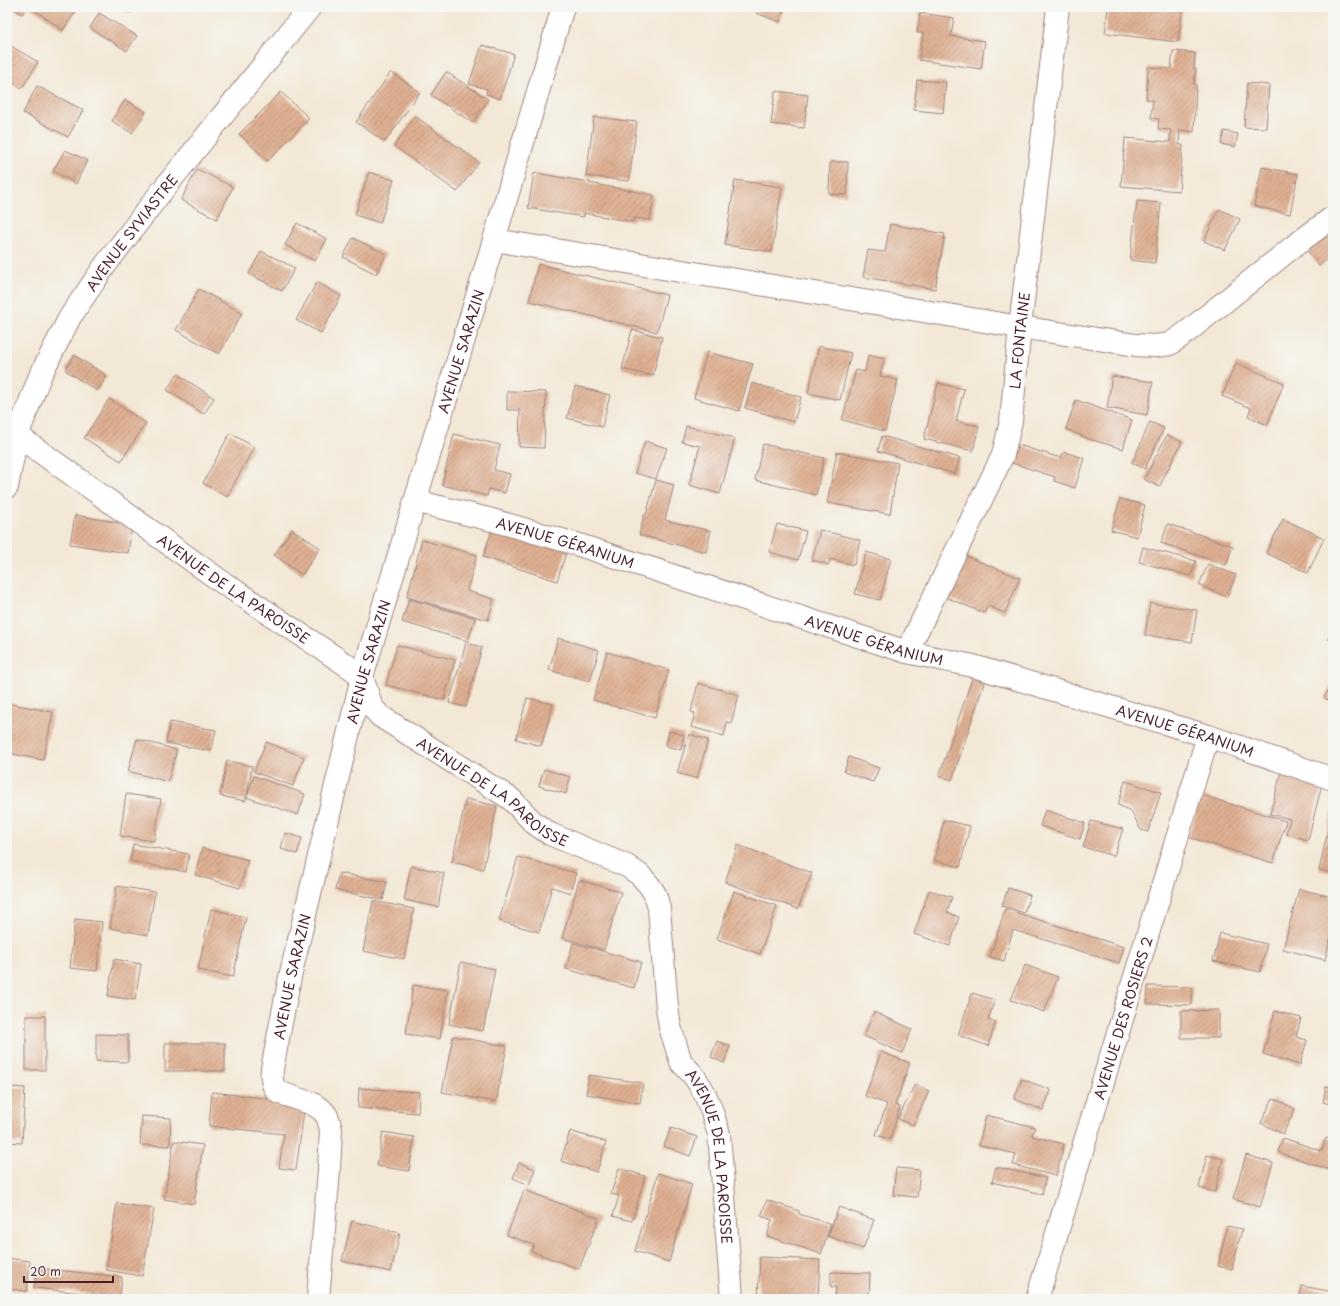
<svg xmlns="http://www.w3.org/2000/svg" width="1340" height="1306" font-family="'Playpen Sans',sans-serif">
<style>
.building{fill:url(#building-hatch)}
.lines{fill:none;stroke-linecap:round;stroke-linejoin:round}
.minor-casing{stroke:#9e8480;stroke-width:24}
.minor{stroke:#fff;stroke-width:22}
.labels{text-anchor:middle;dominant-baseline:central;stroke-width:4;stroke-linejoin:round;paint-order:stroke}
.street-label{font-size:14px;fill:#4a1f2b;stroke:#f6f6f2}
</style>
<defs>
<pattern id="building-hatch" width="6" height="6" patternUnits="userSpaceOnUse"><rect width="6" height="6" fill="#dfb193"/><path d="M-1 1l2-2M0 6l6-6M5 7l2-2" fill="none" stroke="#b78f78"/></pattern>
</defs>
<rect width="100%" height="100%" fill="#f6f6f2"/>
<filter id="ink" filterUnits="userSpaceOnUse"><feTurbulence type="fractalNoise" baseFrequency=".025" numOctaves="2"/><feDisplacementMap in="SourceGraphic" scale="8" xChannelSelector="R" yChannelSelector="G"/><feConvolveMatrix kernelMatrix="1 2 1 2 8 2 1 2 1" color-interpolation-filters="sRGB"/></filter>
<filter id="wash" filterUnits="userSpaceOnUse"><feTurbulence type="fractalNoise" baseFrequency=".012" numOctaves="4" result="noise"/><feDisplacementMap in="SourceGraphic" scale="16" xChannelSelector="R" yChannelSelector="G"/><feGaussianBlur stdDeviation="0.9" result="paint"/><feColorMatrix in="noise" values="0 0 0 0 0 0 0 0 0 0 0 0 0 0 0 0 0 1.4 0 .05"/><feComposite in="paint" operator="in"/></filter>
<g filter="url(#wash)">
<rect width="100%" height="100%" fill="#f3e8d5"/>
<g id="blocks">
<g class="building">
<path d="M11,7H27L22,14Z"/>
<path d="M30,7H79L63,30Z"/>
<path d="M121,7H134L130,13Z"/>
<path d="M759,7H785L780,22L756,13Z"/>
<path d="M1108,7H1183L1178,42L1105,33Z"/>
<path d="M99,13L137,36L127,51L90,28Z"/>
<path d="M920,13L954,18L951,36L985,41L981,69L919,60L923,33H917Z"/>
<path d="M9,45L38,62L22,88L7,80V48Z"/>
<path d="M482,45L514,54L500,99L486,94L487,89L469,84Z"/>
<path d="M1173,51L1195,53L1194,69H1196L1194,84H1196L1194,132L1180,130L1179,145H1183L1179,191L1121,186L1125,138L1170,142L1171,130L1158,129L1159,119L1151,118L1153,100L1146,99L1148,67L1171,69Z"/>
<path d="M391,72L420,92L385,142L356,122Z"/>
<path d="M446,72L488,99L473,123L431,95Z"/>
<path d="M917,80L946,82L943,113L914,110Z"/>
<path d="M1247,83L1269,85L1266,128L1244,127Z"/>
<path d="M37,86L83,110L68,137L23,113Z"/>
<path d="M775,91L808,95L804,128L771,124Z"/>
<path d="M281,92L309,118L268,161L239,134Z"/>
<path d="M125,100L146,112L132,133L112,121Z"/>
<path d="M415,116L479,162L457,192L394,146Z"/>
<path d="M594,117L637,122L629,181L586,176Z"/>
<path d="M1224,131L1238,134L1235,147L1221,144Z"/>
<path d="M65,150L87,160L76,184L53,171Z"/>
<path d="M830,162H848L847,195L829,194Z"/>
<path d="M1262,167L1298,174L1290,214L1254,206Z"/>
<path d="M197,169L233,187L217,219L181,200Z"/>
<path d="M369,172L394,180L380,223L355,215Z"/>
<path d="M534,173L590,182L589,183L654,195L650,220L634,218L633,222L584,213V217L528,208Z"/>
<path d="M735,180L782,187L772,252L725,245Z"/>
<path d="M1137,201L1161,203L1155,263L1130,260Z"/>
<path d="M1219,209L1240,219L1225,250L1204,241Z"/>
<path d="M1333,218V255L1319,266L1301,242Z"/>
<path d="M297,223L327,239L315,261L285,245Z"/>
<path d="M890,224L945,234L935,289L863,277L868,250L885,252Z"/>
<path d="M353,238L386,254L376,274L343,257Z"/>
<path d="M261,251L295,268L282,291L249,274Z"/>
<path d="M538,264L667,295L657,332L529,301Z"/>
<path d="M317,282L341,296L321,333L296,320Z"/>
<path d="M199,289L242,313L219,354L176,330Z"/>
<path d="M632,330L662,337L653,376L622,369Z"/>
<path d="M819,346L851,353L840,400L808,393Z"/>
<path d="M707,352L753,364L739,411L694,398Z"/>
<path d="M74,355L107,376L97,391L65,370Z"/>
<path d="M868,355L884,359L880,376L898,380L885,431L842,420L856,370L865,372Z"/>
<path d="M1236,363L1284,383L1267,425L1248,416L1251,408L1222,396Z"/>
<path d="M177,374L214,398L204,414L167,390Z"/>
<path d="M1112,376L1153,382L1147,415L1107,408Z"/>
<path d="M752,383L801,397L794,422L745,408Z"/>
<path d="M938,383L964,389L956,421L979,426L973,451L924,439Z"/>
<path d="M575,386L610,395L602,427L567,418Z"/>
<path d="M507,391L546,392L544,448L519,447L520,410H507Z"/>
<path d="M109,399L146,423L121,461L84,438Z"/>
<path d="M1076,400L1132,420L1123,449L1089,439L1066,429Z"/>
<path d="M1150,422L1164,428L1145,469L1132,463Z"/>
<path d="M686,426L735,438L720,494L689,485L700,446L682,442Z"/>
<path d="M230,433L254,447L227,497L203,483Z"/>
<path d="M454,434L500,445L494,470L510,474L505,493L489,489L487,496L442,485Z"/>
<path d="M1167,435L1182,442L1159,487L1144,479Z"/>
<path d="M882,436L960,458L955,474L878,451Z"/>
<path d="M645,441L667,448L656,479L635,473Z"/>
<path d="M763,444L824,458L816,495L755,480Z"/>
<path d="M1018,445L1061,458L1064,452L1084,458L1075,488L1054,481L1055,477L1012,463Z"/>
<path d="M837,452L898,463L890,514L827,503Z"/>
<path d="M656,480L674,485L665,520L711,531L706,552L639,535L644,515H646Z"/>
<path d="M1120,499L1145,505L1137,537L1111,530Z"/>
<path d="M75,515L132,525L128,553L70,544Z"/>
<path d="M1283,519L1324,538L1308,573L1266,553Z"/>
<path d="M494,524L568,547L557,581L483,557Z"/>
<path d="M777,524L806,531L798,560L769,552Z"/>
<path d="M1168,524L1233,546L1226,565L1161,543Z"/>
<path d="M292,529L320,548L302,575L274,555Z"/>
<path d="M820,530L860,540L854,565L830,559L829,565L812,560Z"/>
<path d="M422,540L477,555L467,591L494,599L488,620L407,597Z"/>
<path d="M1143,547L1196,561L1191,576L1139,562Z"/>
<path d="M866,552L891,559L880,600L855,594Z"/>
<path d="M961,554L1020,578L1005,613L988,606L984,613L943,596Z"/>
<path d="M1208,564L1236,575L1227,597L1199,585Z"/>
<path d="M409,599L475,618L468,641L402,622Z"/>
<path d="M1150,603L1197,610L1192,642L1145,635Z"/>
<path d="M1333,627V641L1328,639Z"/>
<path d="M558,638L599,650L590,681L549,670Z"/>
<path d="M466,643L482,647L466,707L449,703Z"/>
<path d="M397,645L455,660L444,700L386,685Z"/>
<path d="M607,652L669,670L655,718L593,700Z"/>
<path d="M975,670L987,674L952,780L939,776Z"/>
<path d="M1333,681V702L1324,698Z"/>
<path d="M698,683L739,695L731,723L727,722L724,736L691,727L695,713L691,712Z"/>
<path d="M527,698L553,704L541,746L516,739Z"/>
<path d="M7,703L53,712L43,760L7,753Z"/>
<path d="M170,722L216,730L211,751L166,743Z"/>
<path d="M669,731L684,735L681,750L666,746Z"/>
<path d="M689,734L708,740L697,779L677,773Z"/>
<path d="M137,739L177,750L168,782L128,771Z"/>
<path d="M266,742L304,757L293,786L254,772Z"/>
<path d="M849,757L879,768L873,782L844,772Z"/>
<path d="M227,761L252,766L247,796L254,776L305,794L298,815L246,797V801L220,796Z"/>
<path d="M544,769L570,777L566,794L539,786Z"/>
<path d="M1282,770L1323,780L1308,840L1286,834L1290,819L1270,814Z"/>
<path d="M1125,781L1161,792L1148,832L1141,830L1131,811L1118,805Z"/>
<path d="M126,794L161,799L154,841L120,836Z"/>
<path d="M1201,795L1286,821L1273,863L1188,837Z"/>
<path d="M466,799L497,806L483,869L452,862Z"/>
<path d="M1045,810L1085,823L1080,839L1040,826Z"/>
<path d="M1332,812H1333V873L1319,870Z"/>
<path d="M944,820L970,826L960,867L934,860Z"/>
<path d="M1091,821L1123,829L1114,856L1083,847Z"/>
<path d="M285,833L302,838L297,854L281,849Z"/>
<path d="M133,844L189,854L186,872L130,861Z"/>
<path d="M738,845L812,873L798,909L725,882Z"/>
<path d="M202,848L248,860L240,888L195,875Z"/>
<path d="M518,857L576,873L570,893L552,887L539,932L499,921Z"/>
<path d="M411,866L444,873L438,907L404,900Z"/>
<path d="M339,873L387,882L383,900L335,890Z"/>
<path d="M579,880L621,892L604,950L562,938Z"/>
<path d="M117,886L155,892L148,935L110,928Z"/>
<path d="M1008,888L1030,895L1024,913L1002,906Z"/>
<path d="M1299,889L1333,897V928L1325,960L1283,949Z"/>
<path d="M929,890L952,897L947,912L959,917L950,946L914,934Z"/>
<path d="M734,891L777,906L760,954L717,939Z"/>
<path d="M373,901L414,909L404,959L363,951Z"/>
<path d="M211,909L246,917L233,977L198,970Z"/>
<path d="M1005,909L1124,947L1119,963L1013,930L1004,961L990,957Z"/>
<path d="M75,919L102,922L97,971L70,968Z"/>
<path d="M1220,933L1267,944L1260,972L1213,961Z"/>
<path d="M573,943L641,962L634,988L566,969Z"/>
<path d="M114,959L141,964L135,1000L108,996Z"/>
<path d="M461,962L495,969L483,1031L449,1024Z"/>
<path d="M1025,965L1058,977L1044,1012L1011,1000Z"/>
<path d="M413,985L448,990L440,1039L406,1034Z"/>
<path d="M1148,986L1192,987V1005L1147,1004Z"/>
<path d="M972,993L995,1000L988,1020L996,1022L988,1046L958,1035Z"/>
<path d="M1219,1010V1038H1181V1011Z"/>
<path d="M1275,1011L1301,1018L1296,1037L1307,1040L1300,1065L1263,1054Z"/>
<path d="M874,1012L912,1029L902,1053L864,1036Z"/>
<rect x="26" y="1016" width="19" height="54"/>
<path d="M96,1034L128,1035V1062L96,1061Z"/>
<path d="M453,1036L507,1046L496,1102L442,1092Z"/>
<path d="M717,1041L730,1046L724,1063L711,1057Z"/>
<rect x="165" y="1043" width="60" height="28"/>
<path d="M881,1052L910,1063L895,1105L900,1107L890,1139L876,1135L887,1104L865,1096Z"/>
<path d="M589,1075L643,1083L640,1103L586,1094Z"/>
<path d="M1022,1079L1051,1090L1043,1110L1014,1099Z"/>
<path d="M915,1084L929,1091L913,1125L898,1119Z"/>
<path d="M1326,1086L1333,1088V1105L1323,1102Z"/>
<path d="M7,1087L25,1088L22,1143L7,1142Z"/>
<path d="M359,1088L419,1092L418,1113L358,1108Z"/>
<path d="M212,1092L305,1103L296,1170L279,1168L284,1134L209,1126Z"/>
<path d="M1273,1098L1295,1109L1283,1134L1261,1123Z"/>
<path d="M986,1115L1035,1127L1032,1136L1064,1144L1056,1176L1013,1165L1016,1154L979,1145Z"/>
<path d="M142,1116L171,1118L170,1146L140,1145Z"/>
<path d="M671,1128L697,1137L690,1156L664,1146Z"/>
<path d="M570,1131L606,1142L597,1172L561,1161Z"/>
<path d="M383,1132L414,1137L409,1171L377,1166Z"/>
<path d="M1283,1138L1322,1151L1326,1138L1333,1140V1171L1278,1152Z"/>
<path d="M174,1141L203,1145L194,1204L164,1199Z"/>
<path d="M1207,1155L1223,1159L1215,1192L1199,1188Z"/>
<path d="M1246,1155L1273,1163L1260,1207L1233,1199Z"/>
<path d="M519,1163L535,1169L529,1185L513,1178Z"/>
<path d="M996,1167L1046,1178L1042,1194L992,1182Z"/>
<path d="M619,1168L645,1176L632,1221L613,1216L619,1196L611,1194Z"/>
<path d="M896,1168L920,1170L917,1197L893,1195Z"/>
<path d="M658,1173L692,1184L669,1262L635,1251Z"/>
<path d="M524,1190L599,1218L579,1269L531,1251L534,1245L507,1235Z"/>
<path d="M767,1200L799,1211V1214L831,1224L821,1254L767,1236L772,1220L761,1216Z"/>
<path d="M117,1203L154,1209L142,1276L106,1270Z"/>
<path d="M839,1207L874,1220L863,1249L828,1236Z"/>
<path d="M352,1221L400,1233L391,1272L342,1261Z"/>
<path d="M1227,1226L1242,1229L1232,1269L1218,1266Z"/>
<path d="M760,1257L820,1260L818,1299L758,1298Z"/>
<path d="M7,1258L30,1261L27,1291L7,1289Z"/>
<path d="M37,1268L122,1277L120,1297L34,1288Z"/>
<path d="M831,1272L870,1273L869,1299H835L836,1287H831Z"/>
<path d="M1302,1286L1333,1292V1299H1299Z"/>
</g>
</g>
</g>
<g filter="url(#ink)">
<use href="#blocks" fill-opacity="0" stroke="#9e8480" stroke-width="1"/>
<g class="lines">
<defs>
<g id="minor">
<path d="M494,240L1020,327L1136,345L1155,346L1170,344L1187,332L1294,246L1333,217"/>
<path id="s1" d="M7,428L222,582L354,670L362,677L368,695L371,706L380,716L511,799L534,823L550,834L627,866L640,875L649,885L655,894L659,908L667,1008L670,1027L681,1062L694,1076L704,1092L711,1109L719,1134L732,1299"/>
<path id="s2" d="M7,487L17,436L40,376L70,317L106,264L158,196L310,7"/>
<path id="s3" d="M415,501L492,520L576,544L907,652L973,666L1208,736L1333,779"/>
<path id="s4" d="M907,652L1003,455L1011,421L1020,327L1058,7"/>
<path id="s5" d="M318,1299L329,1170L331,1130L329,1122L327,1116L322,1110L313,1104L278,1092C271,1085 271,1077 272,1069L290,977L362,677L494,240L563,7"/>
<path id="s6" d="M1037,1299L1208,736"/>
</g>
</defs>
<use href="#minor" class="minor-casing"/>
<use href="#minor" class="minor"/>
</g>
</g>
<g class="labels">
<g class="street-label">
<text stroke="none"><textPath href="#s2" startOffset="287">AVENUE SYVIASTRE</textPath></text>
<text stroke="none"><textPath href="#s4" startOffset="335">LA FONTAINE</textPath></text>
<text stroke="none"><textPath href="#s5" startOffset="1007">AVENUE SARAZIN</textPath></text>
<text stroke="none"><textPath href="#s3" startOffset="156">AVENUE GÉRANIUM</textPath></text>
<text stroke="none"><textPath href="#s1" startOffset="278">AVENUE DE LA PAROISSE</textPath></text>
<text stroke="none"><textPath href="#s3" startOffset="480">AVENUE GÉRANIUM</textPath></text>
<text stroke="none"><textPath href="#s5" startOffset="683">AVENUE SARAZIN</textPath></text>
<text stroke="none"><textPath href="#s3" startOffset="804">AVENUE GÉRANIUM</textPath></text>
<text stroke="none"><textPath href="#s1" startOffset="614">AVENUE DE LA PAROISSE</textPath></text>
<text stroke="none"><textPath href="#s5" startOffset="359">AVENUE SARAZIN</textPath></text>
<text stroke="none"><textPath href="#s6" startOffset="294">AVENUE DES ROSIERS 2</textPath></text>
<text stroke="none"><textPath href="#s1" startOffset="1082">AVENUE DE LA PAROISSE</textPath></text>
</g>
</g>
<rect width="1340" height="1306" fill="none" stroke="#f6f6f2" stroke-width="24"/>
<path d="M24 1276v6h89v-6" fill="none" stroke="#4a1f2b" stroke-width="2"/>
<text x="30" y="1276" font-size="12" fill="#4a1f2b" stroke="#f6f6f2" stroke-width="3" paint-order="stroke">20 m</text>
</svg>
